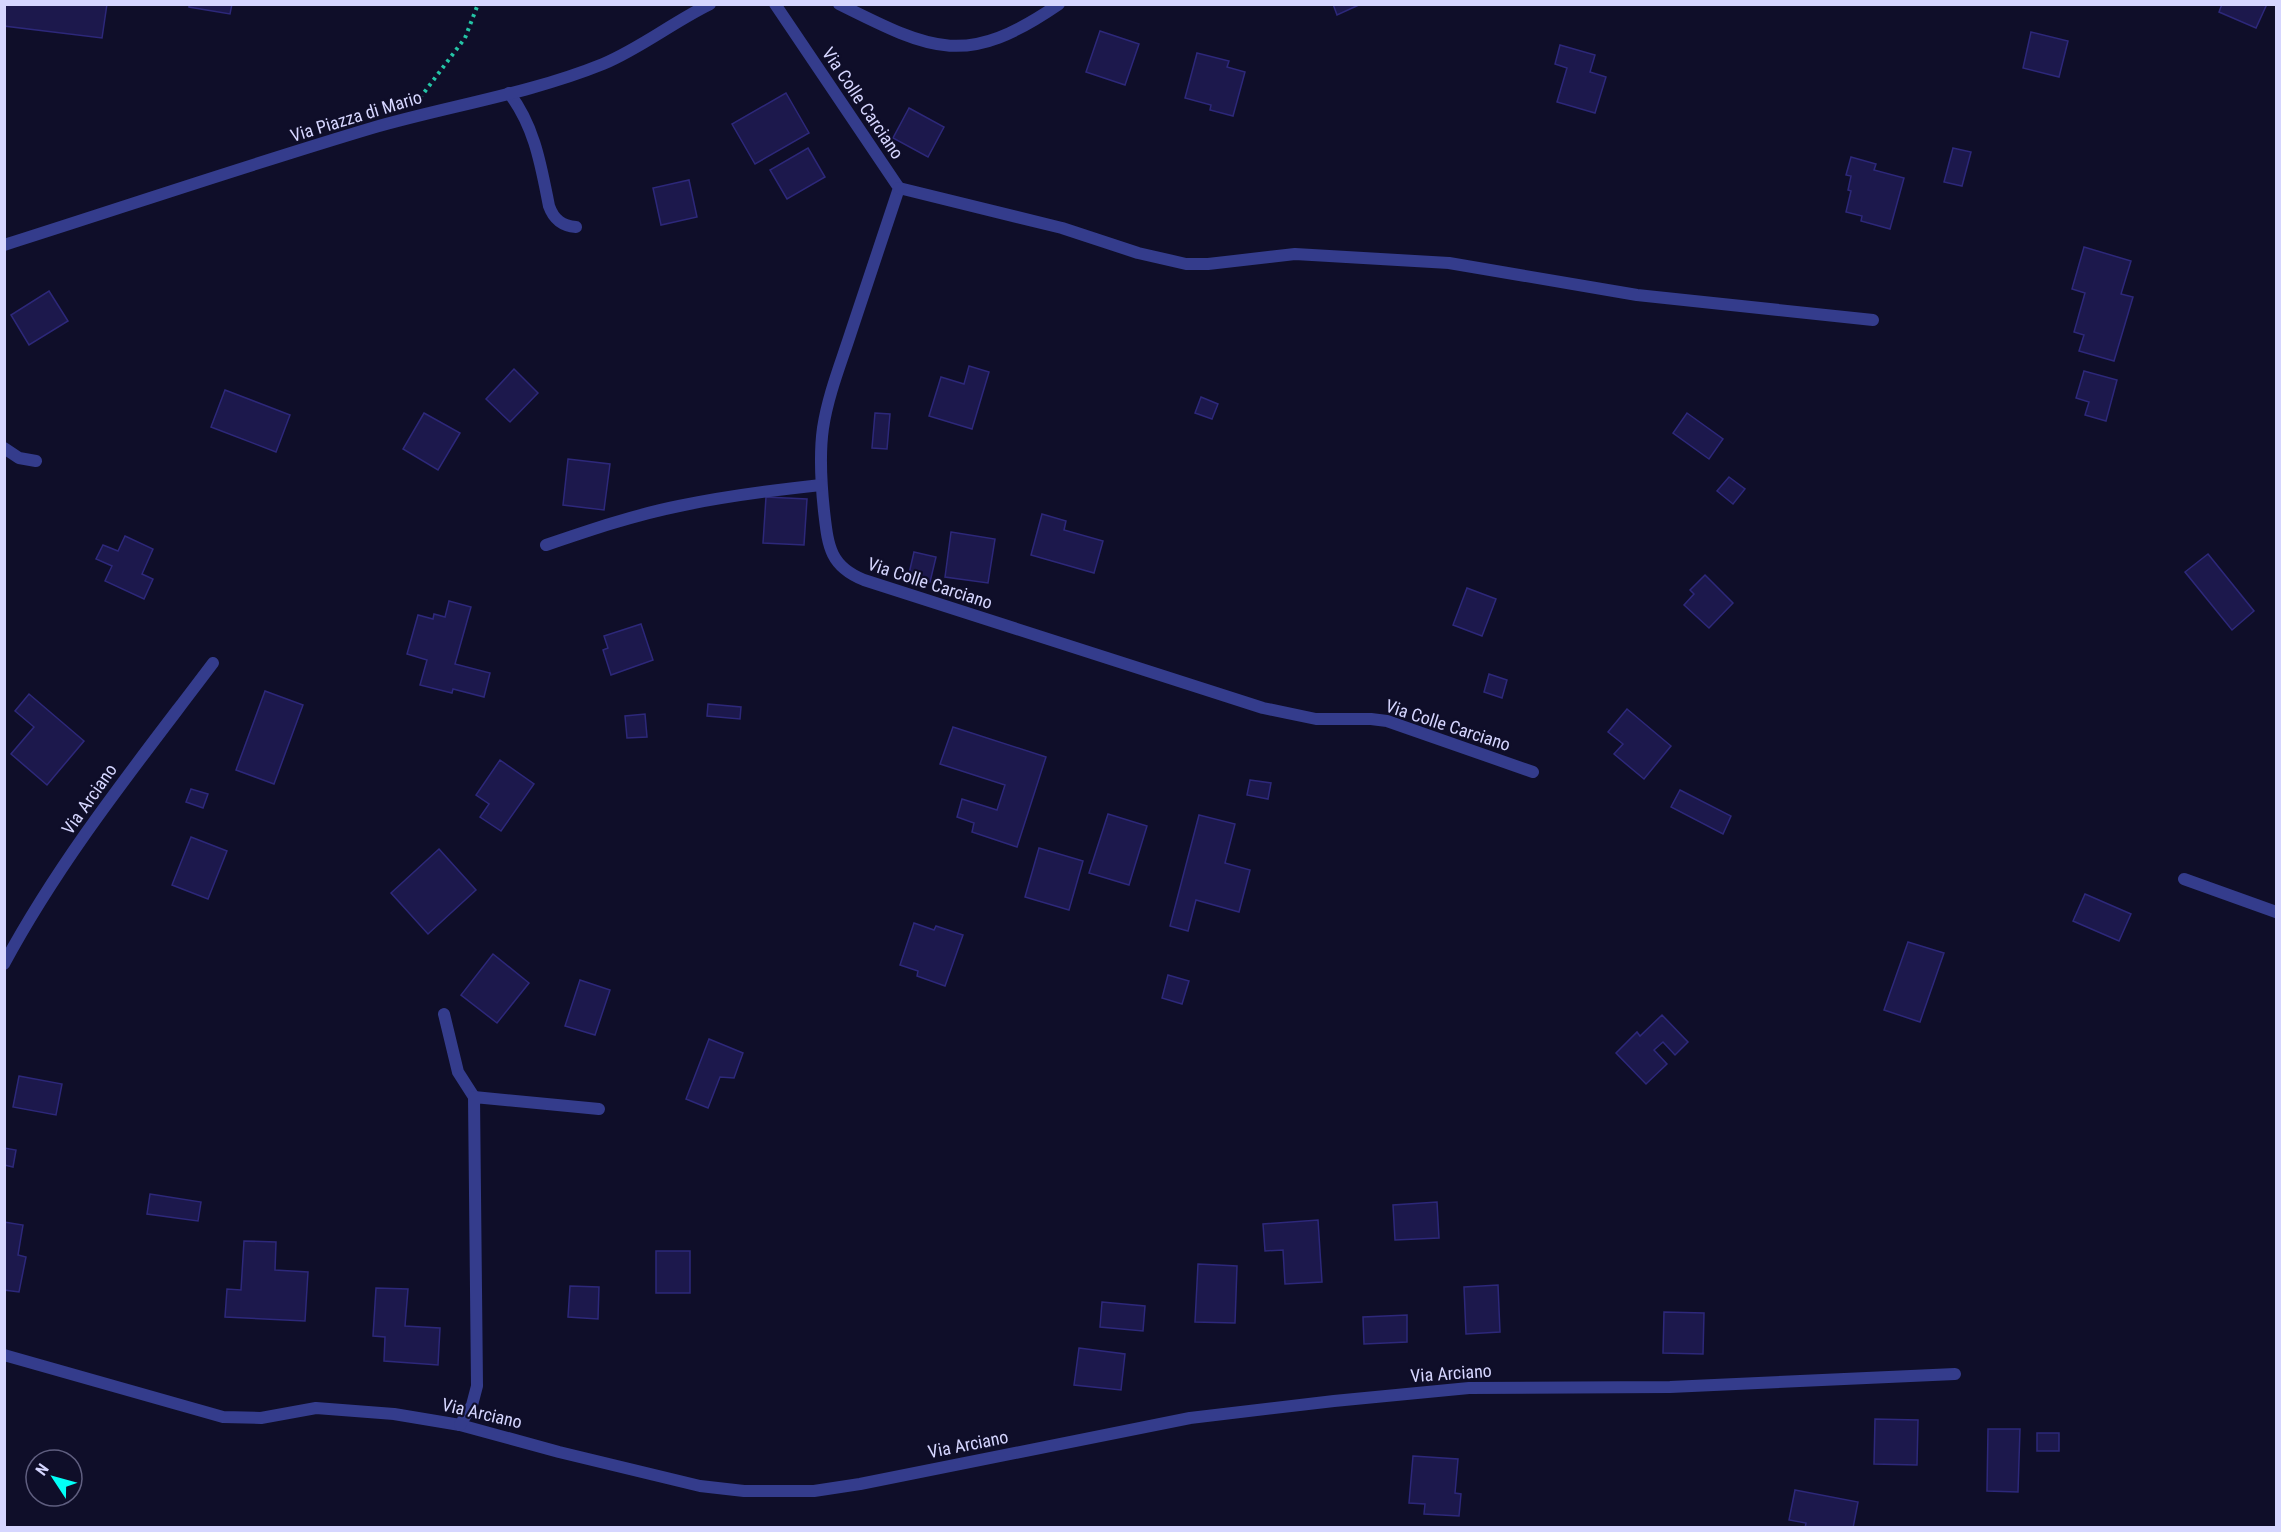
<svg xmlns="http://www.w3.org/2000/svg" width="2281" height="1532" font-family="'Roboto Condensed',sans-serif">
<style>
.building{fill:#1c184c;stroke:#2d287a;stroke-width:1.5}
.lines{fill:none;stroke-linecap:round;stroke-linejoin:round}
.path{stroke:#24c5a6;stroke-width:4;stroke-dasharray:3 4.5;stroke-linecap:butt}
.street{stroke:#343c8c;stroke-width:12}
.labels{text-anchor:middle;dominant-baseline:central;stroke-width:4.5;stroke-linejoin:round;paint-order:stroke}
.street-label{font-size:18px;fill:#d6d6ff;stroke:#0f0e29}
</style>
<rect width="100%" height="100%" fill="#0f0e29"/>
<g class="building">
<path d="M4,4H107L102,38L4,26Z"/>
<path d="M189,4H232L230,14L189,7Z"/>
<path d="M1333,4H1361L1337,15Z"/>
<path d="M2222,4H2267L2256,28L2219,12Z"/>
<path d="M1100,31L1139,44L1125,85L1086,72Z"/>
<path d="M2031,32L2068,41L2059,77L2023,68Z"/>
<path d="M1560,45L1595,55L1590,72L1606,77L1595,113L1557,102L1567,68L1555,64Z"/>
<path d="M1197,53L1229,61L1227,67L1245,72L1233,116L1210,110L1211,105L1185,98Z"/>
<path d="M786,93L809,133L755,164L732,124Z"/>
<path d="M909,108L944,127L928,157L893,138Z"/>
<path d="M808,148L825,177L787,199L770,170Z"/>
<path d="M1953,148L1971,152L1962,186L1944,182Z"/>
<path d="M1851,157L1876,164L1874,170L1904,178L1890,229L1861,221L1862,216L1846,212L1851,191L1848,190L1851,176L1846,175Z"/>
<path d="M689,180L697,217L661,225L653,188Z"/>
<path d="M2084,247L2131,261L2121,294L2133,297L2114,361L2079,351L2084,335L2074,332L2085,293L2072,289Z"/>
<path d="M49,291L68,321L29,345L11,315Z"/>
<path d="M969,366L989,372L972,429L929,416L941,377L964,384Z"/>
<path d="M514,369L538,393L510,422L486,399Z"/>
<path d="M2084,371L2117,380L2106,421L2085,415L2089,402L2076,398Z"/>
<path d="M225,390L290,415L276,452L211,427Z"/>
<path d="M1201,397L1218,404L1212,419L1195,413Z"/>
<path d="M424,413L460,433L438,470L403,449Z"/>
<path d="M875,413L890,414L887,449L872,448Z"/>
<path d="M1687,413L1723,439L1709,459L1673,433Z"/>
<path d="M568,459L610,464L604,510L563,505Z"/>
<path d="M1729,477L1745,489L1733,504L1717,491Z"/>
<path d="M766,497L807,499L804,545L763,543Z"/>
<path d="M1042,514L1066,521L1064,530L1103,541L1094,573L1031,555Z"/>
<path d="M951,532L995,539L988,583L945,577Z"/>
<path d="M125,536L153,549L142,574L153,579L144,599L105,581L112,566L96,559L103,545L118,551Z"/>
<path d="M914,552L936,557L930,582L908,578Z"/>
<path d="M2208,554L2254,611L2232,630L2185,572Z"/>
<path d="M1705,575L1733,603L1709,628L1684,605L1694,594L1690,590Z"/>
<path d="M1467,588L1496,599L1482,636L1453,625Z"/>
<path d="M449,601L471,607L455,664L490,673L484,697L453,689L452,693L420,685L427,660L407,654L418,615L433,619L434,614L445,617Z"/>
<path d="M641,624L653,660L611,675L603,650L608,648L604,636Z"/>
<path d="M1489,674L1507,680L1502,698L1484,692Z"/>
<path d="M265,691L303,705L274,784L236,770Z"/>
<path d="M29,694L84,741L47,785L11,754L34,727L15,711Z"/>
<path d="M708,704L741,707L740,719L707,716Z"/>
<path d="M1627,709L1671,746L1644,779L1614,754L1623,744L1608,732Z"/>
<path d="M645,714L647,737L627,738L625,716Z"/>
<path d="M953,727L1046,757L1017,847L972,832L974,823L957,817L962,799L997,810L1005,785L940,764Z"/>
<path d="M500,760L534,784L501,831L480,817L489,804L476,795Z"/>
<path d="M1250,780L1271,783L1268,799L1247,795Z"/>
<path d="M191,789L208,794L203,808L186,802Z"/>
<path d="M1680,790L1731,816L1723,834L1671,807Z"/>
<path d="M1108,814L1147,826L1129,885L1089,873Z"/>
<path d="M1199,815L1235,824L1225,863L1250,870L1239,912L1196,900L1188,931L1170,926Z"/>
<path d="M191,837L227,851L208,899L172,885Z"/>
<path d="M1039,848L1083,861L1069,910L1025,897Z"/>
<path d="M439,849L476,890L428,934L391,893Z"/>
<path d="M2085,894L2131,914L2119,941L2073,921Z"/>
<path d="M914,923L934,930L936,926L963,935L945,986L917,976L918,971L900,965Z"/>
<path d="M1908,942L1944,953L1920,1022L1884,1010Z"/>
<path d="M493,954L529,983L497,1023L461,995Z"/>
<path d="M1168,975L1189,981L1182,1004L1162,998Z"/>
<path d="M580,980L610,990L595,1035L565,1026Z"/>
<path d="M1662,1015L1688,1042L1675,1055L1663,1042L1654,1050L1667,1064L1646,1084L1616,1053L1637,1032L1640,1036Z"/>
<path d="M709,1039L743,1053L734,1078L720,1077L708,1108L686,1099Z"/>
<path d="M19,1076L62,1084L56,1115L13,1107Z"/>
<path d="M4,1148L16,1150L13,1167L4,1165Z"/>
<path d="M150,1194L201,1202L198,1221L147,1214Z"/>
<path d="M1437,1202L1439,1238L1395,1240L1393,1205Z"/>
<path d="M1318,1220L1322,1282L1285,1284L1283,1250L1265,1251L1263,1224Z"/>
<path d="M4,1222L23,1225L18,1255L26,1257L19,1292L4,1290Z"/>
<path d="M244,1241L276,1242L275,1270L308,1272L305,1321L225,1317L227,1289L241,1290Z"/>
<rect x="656" y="1251" width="34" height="42"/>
<path d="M1198,1264L1237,1266L1235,1323L1195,1322Z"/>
<path d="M1498,1285L1500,1332L1466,1334L1464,1287Z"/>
<path d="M570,1286L599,1287L598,1319L568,1317Z"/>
<path d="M376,1288L408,1289L405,1326L440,1328L438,1365L384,1361L385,1337L373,1336Z"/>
<path d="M1102,1302L1145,1306L1143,1331L1100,1327Z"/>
<path d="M1664,1312L1704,1313L1703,1354L1663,1353Z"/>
<path d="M1407,1315V1342L1364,1344L1363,1317Z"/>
<path d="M1079,1348L1125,1354L1121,1390L1074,1385Z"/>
<path d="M1875,1419L1918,1420L1917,1465L1874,1464Z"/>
<path d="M1988,1429H2020L2018,1492L1987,1491Z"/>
<rect x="2037" y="1433" width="22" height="18"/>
<path d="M1413,1456L1458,1459L1455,1493L1461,1494L1459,1516L1424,1514L1425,1504L1409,1503Z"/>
<path d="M1795,1490L1858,1502L1853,1528H1805L1806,1523L1789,1520Z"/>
</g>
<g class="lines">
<path class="path" d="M420,98L465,38L478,4"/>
<g class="street">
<path d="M775,4L899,188C883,236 867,284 851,332C841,363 828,395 823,428C819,456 821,483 824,511C828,545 829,566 864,580L1263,708L1316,719H1371L1387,721L1533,772"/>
<path d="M839,4C933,51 966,68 1059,4"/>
<path d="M509,93C535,127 541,166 549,206C554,220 562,226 576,227"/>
<path d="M899,188L1062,228L1138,253L1186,264H1208L1295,254L1449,263L1637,295L1873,320"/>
<path d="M4,245C127,206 248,165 372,128C448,106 529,94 603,64C641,48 673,22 710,4"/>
<path d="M4,448L19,458L36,461"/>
<path d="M546,545C590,530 634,515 679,506C726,496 774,490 821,485"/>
<path d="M2184,879L2276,912"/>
<path d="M4,964C62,856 140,760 213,663"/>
<path d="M444,1014L458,1072L474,1097"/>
<path d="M4,1355L223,1417L261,1418L316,1408L394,1414L460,1425L559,1452L700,1486L744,1491H814L860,1484L1190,1418L1334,1401L1469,1388L1670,1387L1955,1374"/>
<path d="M460,1425L472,1405L477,1386L474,1097L599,1109"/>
</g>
</g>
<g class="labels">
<g class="street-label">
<text transform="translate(863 103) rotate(56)">Via Colle Carciano</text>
<text transform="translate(356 116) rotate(-17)">Via Piazza di Mario</text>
<text transform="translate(930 583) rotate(18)">Via Colle Carciano</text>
<text transform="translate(1448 725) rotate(18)">Via Colle Carciano</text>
<text transform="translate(89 799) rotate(-55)">Via Arciano</text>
<text transform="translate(1451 1373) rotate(-4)">Via Arciano</text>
<text transform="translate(482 1413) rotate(13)">Via Arciano</text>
<text transform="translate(968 1444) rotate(-11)">Via Arciano</text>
</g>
</g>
<rect width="2281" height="1532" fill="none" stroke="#d6d6ff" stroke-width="12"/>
<g transform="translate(54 1478) rotate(306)"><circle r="28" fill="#0f0e29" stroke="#5f5e7f" stroke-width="1.5"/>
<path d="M0-4.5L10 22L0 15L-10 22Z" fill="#02fff7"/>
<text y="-9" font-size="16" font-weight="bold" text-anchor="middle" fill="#d6d6ff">N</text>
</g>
</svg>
